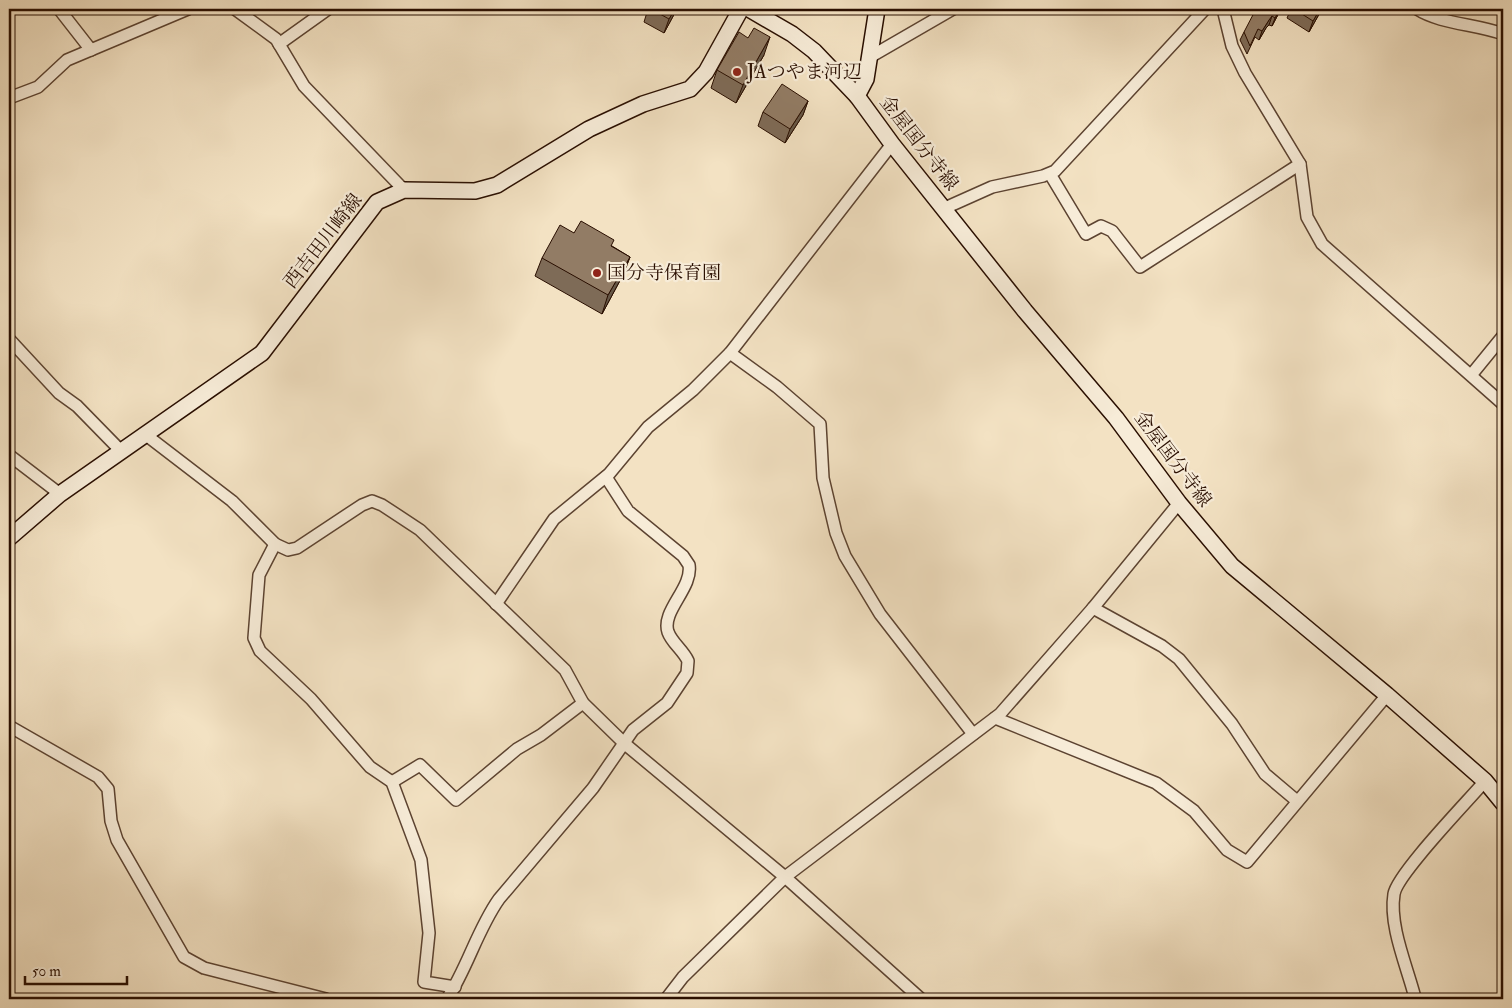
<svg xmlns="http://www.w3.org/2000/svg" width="1512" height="1008" font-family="'IM FELL Double Pica','Noto Serif JP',serif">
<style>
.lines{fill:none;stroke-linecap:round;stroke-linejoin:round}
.minor-casing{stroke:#5c4331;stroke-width:14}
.secondary-casing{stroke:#290e00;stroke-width:18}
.minor{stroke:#f7ecd8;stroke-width:11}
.secondary{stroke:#f7ecd8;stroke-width:15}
.wall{fill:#7e6b57;stroke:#290e00}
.shaded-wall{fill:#665747;stroke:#290e00}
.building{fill:#927c65;stroke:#290e00}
.poi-dot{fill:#8f2418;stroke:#f7ecd8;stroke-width:2}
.labels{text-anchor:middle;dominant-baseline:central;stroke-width:4.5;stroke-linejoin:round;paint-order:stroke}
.poi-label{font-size:19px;fill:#290e00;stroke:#f7ecd8;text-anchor:start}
.street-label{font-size:19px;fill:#290e00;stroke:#f7ecd8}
</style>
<rect width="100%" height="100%" fill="#f3e2c3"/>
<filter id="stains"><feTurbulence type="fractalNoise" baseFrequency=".004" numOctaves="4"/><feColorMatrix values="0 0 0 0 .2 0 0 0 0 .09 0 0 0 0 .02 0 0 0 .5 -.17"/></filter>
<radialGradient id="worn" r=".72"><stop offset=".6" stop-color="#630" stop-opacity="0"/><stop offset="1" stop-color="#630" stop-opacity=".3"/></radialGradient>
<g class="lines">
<defs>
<g id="minor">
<path d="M59,9L91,50"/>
<path d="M235,9L276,39L304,86L404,190"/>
<path d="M1223,9L1232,46L1245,73L1300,164L1307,217L1322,244L1503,404"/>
<path d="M1417,9C1440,24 1476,24 1503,34"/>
<path d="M279,44L328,9"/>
<path d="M870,57L953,9"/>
<path d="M9,98L38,87L67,60L188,9"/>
<path d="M1050,174L1086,234L1101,226L1112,231L1140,267L1300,164"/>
<path d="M945,208L992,187L1043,176L1055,171L1205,9"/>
<path d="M9,339L59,393L77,406L121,451"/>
<path d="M730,353L777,387L820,424L823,478L836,533L845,556L880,614L973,734"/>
<path d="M1472,374L1503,336"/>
<path d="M146,435L232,501L275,544L288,550L297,548L362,505L372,501L382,505L420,530L565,670L583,703L625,744L785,877L921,999"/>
<path d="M9,455L60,494"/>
<path d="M275,544L259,575L254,638L260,651L311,699L370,767L392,782L421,860L429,933L424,982L455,987"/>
<path d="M496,604L554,519L609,474L648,427L693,390L730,353L892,144"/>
<path d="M1093,608L1162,646L1179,659L1232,724L1265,774L1297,801"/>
<path d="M995,718L1156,783L1194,811L1227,850L1247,862L1387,695"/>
<path d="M9,726L98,777L108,789L111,821L117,840L184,957L204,968L326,999"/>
<path d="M392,782L420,765L456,800L517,749L541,735L583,703"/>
<path d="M447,999C468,967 477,930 499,899L593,788L633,730L667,703L687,673L688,661C683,650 672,643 668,632C661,611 693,588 689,565L683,556L628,511L606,477"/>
<path d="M666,999L683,977L785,877L1000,714L1093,608L1179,503"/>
<path d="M1413,999L1414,994C1406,964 1389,925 1394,894C1397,874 1468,801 1485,781"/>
</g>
<g id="secondary">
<path d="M749,9L792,34L814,51L857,96L892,144L1025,311L1116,418L1179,503L1232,566L1387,695L1485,781L1503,803"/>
<path d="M857,96L866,79L877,9"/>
<path d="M9,538L60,494L262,353L377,202L404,190L475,191L497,185L589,129L643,104L690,89L706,72L741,9"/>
</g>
</defs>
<use href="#minor" class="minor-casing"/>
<use href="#secondary" class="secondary-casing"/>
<use href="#minor" class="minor"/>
<use href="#secondary" class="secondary"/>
</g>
<g class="wall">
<path d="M648,9H677L664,33L644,22Z"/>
<path d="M678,9H689L686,14Z"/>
<path d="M1281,9L1272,26L1269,25L1266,28L1259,40L1255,37L1247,54L1240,40L1244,32Z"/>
<path d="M1291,9H1322L1309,32L1287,18Z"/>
<path d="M748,38L764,55L736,103L711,88L717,70Z"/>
<path d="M808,101L803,115L785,143L758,126L763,112Z"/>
<path d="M574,233L612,246L630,257L623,275L602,314L535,276L542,258Z"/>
</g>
<g class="shaded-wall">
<path d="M675,9H677L664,33L669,19Z"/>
<path d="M1280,9H1281L1272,26L1275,18Z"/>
<path d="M1320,9H1322L1309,32L1313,21Z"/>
<path d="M1272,16L1269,25L1266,28L1259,40L1262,31L1269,20Z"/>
<path d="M770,37L764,55L736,103L743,85Z"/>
<path d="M808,101L803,115L785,143L790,129Z"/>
<path d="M630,257L623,275L602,314L608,295Z"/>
</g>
<g class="building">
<path d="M651,9H675L669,19Z"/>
<path d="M1256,9H1280L1275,18L1272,16L1269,20L1262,31L1258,29L1250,46L1244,32Z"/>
<path d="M1294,9H1320L1313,21Z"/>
<path d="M754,28L770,37L743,85L717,70L739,32L748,38Z"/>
<path d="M782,84L808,101L790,129L763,112Z"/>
<path d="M581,221L614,240L611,246L630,257L608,295L542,258L560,225L574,233Z"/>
</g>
<g class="poi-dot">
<circle cx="737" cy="72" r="5"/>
<circle cx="597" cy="273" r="5"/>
</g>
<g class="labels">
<g class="poi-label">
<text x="747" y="72">JAつやま河辺</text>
<text x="607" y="273">国分寺保育園</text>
</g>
<g class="street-label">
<text transform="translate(919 143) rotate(52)">金屋国分寺線</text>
<text transform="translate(323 241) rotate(-52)">西吉田川崎線</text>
<text transform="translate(1173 459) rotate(53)">金屋国分寺線</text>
</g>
</g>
<rect width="1512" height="1008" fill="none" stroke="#f3e2c3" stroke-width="30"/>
<rect x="10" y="10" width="1492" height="988" fill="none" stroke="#290e00" stroke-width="2.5"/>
<rect x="15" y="15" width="1482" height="978" fill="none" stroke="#290e00"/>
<path d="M25 976v8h102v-8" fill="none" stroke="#290e00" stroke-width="2.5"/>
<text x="32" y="976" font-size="15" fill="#290e00" stroke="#f7ecd8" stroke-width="4" paint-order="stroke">50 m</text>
<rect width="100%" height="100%" filter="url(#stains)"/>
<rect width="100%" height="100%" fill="url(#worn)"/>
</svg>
